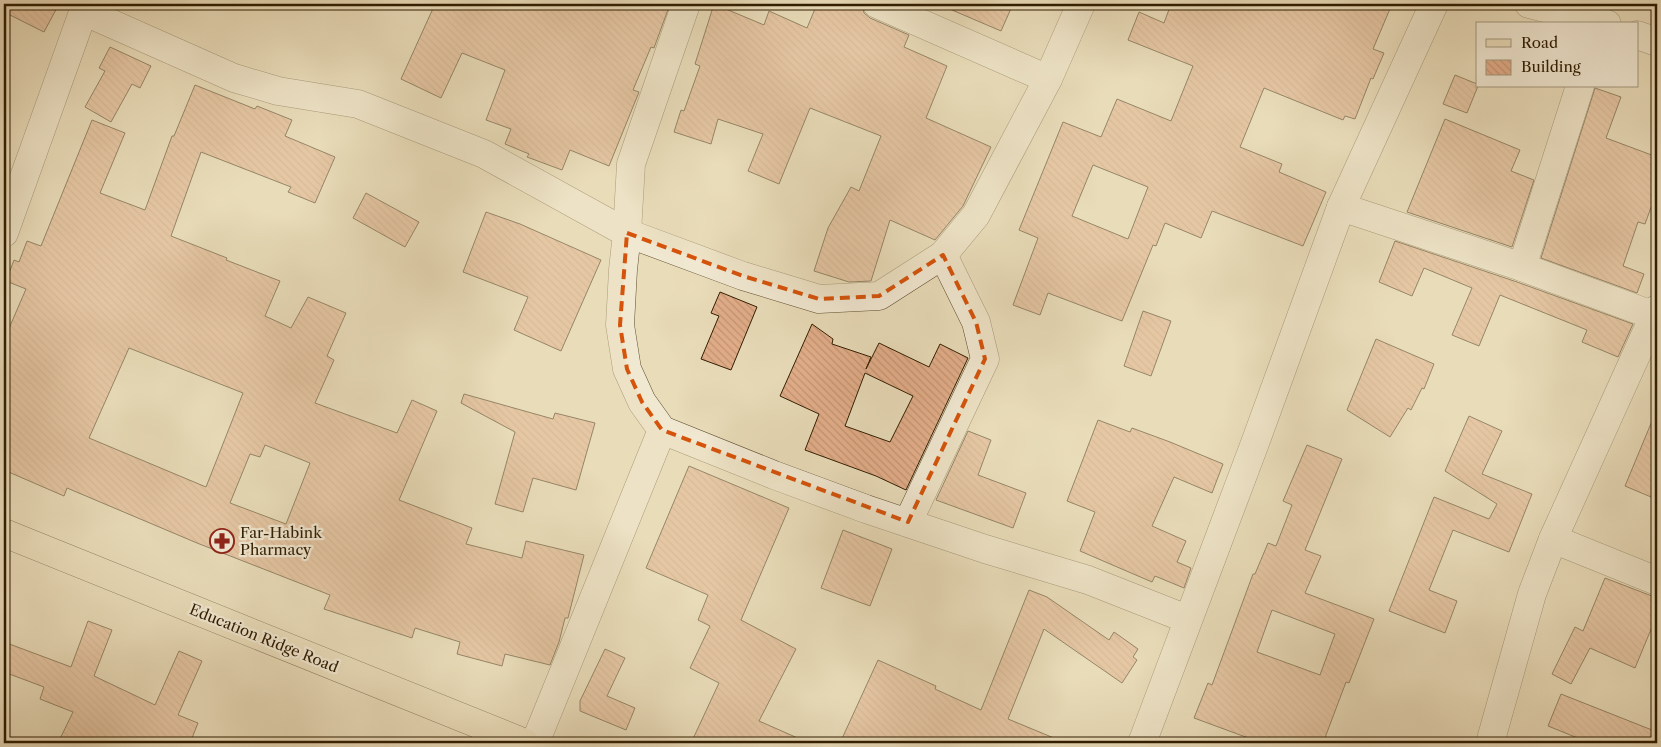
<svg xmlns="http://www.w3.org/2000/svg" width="1661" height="747" font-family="'Libre Caslon Text',serif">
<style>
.building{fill:url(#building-back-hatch);stroke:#301d01;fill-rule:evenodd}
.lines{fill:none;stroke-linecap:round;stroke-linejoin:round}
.minor-casing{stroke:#5e4d2f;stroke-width:29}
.major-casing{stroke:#301d01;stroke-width:29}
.minor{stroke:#f1e8d2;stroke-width:28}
.major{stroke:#e9dcb9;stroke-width:28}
.marked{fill:none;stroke:#d6530b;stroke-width:4;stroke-dasharray:10 6;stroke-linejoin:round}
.labels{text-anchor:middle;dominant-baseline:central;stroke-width:4.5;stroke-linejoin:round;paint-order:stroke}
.poi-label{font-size:15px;fill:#301d01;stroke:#f1e8d2;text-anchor:start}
.street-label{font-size:15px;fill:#301d01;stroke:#f1e8d2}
</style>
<defs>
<pattern id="building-back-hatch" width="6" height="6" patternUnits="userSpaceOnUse" patternTransform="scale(1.25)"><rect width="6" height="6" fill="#e3ae8a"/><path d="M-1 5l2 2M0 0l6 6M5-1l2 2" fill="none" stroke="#c39575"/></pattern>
</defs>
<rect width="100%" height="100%" fill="#e9dcb9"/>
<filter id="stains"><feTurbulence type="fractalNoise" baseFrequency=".004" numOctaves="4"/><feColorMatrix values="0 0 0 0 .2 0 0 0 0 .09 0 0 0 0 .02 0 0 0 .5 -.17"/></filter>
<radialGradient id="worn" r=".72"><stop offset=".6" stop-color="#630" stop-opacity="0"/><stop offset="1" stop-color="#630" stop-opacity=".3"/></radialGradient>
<g class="building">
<path d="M4,4H59L44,32L4,12Z"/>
<path d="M435,4H670L654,48L651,47L633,90L639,92L609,166L570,150L562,170L527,157L529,154L505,144L511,129L486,120L505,70L462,53L441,98L401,79Z"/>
<path d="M714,4L764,25L769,11L807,28L817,4H862L864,13L870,18L909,35L904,47L947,66L926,118L991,147L963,206L935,240L890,220L871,281L849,282L814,271L828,228L851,187L859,191L881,136L810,108L779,184L748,171L763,134L718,119L711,144L674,132L681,110L684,111L700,66L695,64Z"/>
<path d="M938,4H1013L1001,31Z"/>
<path d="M1171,4H1392L1373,49L1384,53L1373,79L1371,78L1355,119L1345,116L1343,120L1264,88L1240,147L1282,164L1279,172L1326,192L1303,246L1212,211L1201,238L1165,223L1156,246L1153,245L1122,321L1048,293L1040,315L1013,305L1038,238L1019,230L1063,122L1101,137L1117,99L1171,121L1193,66L1128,40L1139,12L1164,23ZM1093,165L1148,187L1128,239L1072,216Z"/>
<path d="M110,47L151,66L140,88L132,84L111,122L85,107L105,71L99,68Z"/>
<path d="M1455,75L1477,84L1478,86L1467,113L1443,104Z"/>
<path d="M195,85L255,109L257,106L292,120L285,136L335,157L315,203L288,192L291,187L201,152L171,236L227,258L226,260L280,281L265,316L291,328L308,297L346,313L327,356L334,360L315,403L397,433L412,400L437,411L399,500L472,528L466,544L522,558L526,541L584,555L568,618H565L559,642L550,665L505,654L502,666L457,654L460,642L415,628L412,638L324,609L330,595L197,543L67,488L64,496L4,470V340L26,289L6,281L14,260L19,262L27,241L41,246L92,120L125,133L100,193L145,210L172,136H174ZM129,348L243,393L206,487L89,438ZM265,445L310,463L286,524L230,503L250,454L260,457Z"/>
<path d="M1595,88L1621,97L1606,138L1657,157V191L1645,224L1638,222L1623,266L1644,274L1637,293L1541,258Z"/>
<path d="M1445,119L1520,150L1511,171L1534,180L1512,247L1407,212Z"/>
<path d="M366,193L419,222L405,247L353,218Z"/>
<path d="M486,212L520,224L601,260L561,351L514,330L528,297L463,272Z"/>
<path d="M1395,241L1517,282L1633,324L1618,357L1582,342L1587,330L1500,295L1479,346L1452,335L1472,288L1424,268L1412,296L1379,282Z"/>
<path d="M720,292L757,307L731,370L701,359L719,316L711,313Z"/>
<path d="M1143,311L1171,321L1151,376L1124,366Z"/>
<path d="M812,324L833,339L832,344L871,357L866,369L879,343L929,367L940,344L968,358L906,490L876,476L805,450L819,414L780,396ZM865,373L913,396L890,442L845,426Z"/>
<path d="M1376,339L1434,364L1424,389L1422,388L1411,410L1408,408L1390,437L1347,410Z"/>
<path d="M464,394L553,419L555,413L595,423L576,490L533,478L523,512L495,504L515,432L461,403Z"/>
<path d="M1657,409V482L1651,497L1625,486Z"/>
<path d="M1469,416L1502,431L1482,474L1532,494L1509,552L1453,530L1429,590L1457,601L1445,633L1389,611L1434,497L1489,519L1497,504L1445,471Z"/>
<path d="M1098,420L1130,432L1132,428L1170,442L1223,464L1212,493L1174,477L1152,526L1186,541L1177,562L1191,568L1184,588L1155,576L1152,582L1080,551L1095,512L1067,501Z"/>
<path d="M968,431L991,440L978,475L1026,493L1013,528L936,500Z"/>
<path d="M1307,445L1342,459L1305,550L1321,556L1305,593L1374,619L1349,683L1346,682L1323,743H1287L1269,737L1267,743H1262L1194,718L1208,683L1212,685L1253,574H1255L1268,543L1276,546L1292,505L1283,501ZM1272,610L1335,634L1320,675L1257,652Z"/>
<path d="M689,466L789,508L741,620L796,649L759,721L809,743H691L719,683L690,668L710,626L698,620L708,595L646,568Z"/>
<path d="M843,530L892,549L870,606L821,588Z"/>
<path d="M1605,578L1657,598V629L1652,627L1635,668L1590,648L1571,684L1552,674L1575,627L1583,631Z"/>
<path d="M1029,590L1047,597L1109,640L1114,632L1138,649L1133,657L1137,660L1122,683L1044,629L1008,719L1066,743H840L878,660L936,686L935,689L981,710Z"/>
<path d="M88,621L112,630L94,676L155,705L179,651L202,661L178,715L198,723L190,743H58L73,712L40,699L44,687L4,672V642L71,667Z"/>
<path d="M605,649L625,658L607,696L635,708L626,730L580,711V701Z"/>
<path d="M1561,694L1657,732V743H1590L1548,726Z"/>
</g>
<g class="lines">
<defs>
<g id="minor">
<path d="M686,4L631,164L627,233L623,270L620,325L627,369L642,402L662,430L774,475L866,509L985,549L1088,580L1187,619"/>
<path d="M877,4L1048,79"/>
<path d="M1529,4L1607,24"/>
<path d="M83,11L234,78L278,91L358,104L484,154L627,233L743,276L819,299L879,296L943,255L976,215L1048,79L1081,4"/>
<path d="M1637,35L1657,42"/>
<path d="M1341,207L1522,267L1655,316"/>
<path d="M4,233L86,4"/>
<path d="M1522,267L1580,86"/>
<path d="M908,522L985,359L976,322L943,255"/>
<path d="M1553,539L1657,581"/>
<path d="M535,743L662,430"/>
<path d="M1142,743L1255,443L1341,207L1434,4"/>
<path d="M1490,743L1532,594L1553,539L1657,309"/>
</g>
<path id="major" d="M4,533L525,743"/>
</defs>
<use href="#minor" class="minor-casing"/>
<use href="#major" class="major-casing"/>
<use href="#minor" class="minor"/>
<use href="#major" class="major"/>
</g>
<path d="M0 0H1661V747H0ZM627,233L743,276L819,299L879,296L943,255L976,322L985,359L908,522L662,430L642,402L627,369L620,325Z" fill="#e9dcb9" fill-opacity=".55" fill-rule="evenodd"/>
<path class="marked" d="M627,233L743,276L819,299L879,296L943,255L976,322L985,359L908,522L662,430L642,402L627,369L620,325Z"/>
<defs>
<symbol id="pharmacy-ring" viewBox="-11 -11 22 22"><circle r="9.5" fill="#f1e8d2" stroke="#8f2418" stroke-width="1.5"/><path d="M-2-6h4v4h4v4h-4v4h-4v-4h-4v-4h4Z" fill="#8f2418"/></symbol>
</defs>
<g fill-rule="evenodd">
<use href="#pharmacy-ring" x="208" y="527" width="28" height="28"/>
</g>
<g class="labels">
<g class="poi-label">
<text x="240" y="532">Far-Habink<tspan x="240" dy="17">Pharmacy</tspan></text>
</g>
<g class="street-label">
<text transform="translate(264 638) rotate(22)">Education Ridge Road</text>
</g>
</g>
<rect width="1661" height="747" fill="none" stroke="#e9dcb9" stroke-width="20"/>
<rect x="5" y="5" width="1651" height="737" fill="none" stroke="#301d01" stroke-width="2.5"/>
<rect x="10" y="10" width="1641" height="727" fill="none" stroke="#301d01"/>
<rect x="1476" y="22" width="162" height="65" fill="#f1e8d2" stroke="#a4977e"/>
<rect x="1486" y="39" width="25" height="8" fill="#e9dcb9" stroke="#a4977e"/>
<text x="1521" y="48" font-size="15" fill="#301d01">Road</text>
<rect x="1486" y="60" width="25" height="15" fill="url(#building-back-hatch)" stroke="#a4977e"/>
<text x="1521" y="72" font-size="15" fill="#301d01">Building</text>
<rect width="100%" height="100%" filter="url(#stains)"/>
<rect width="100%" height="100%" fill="url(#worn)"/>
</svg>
